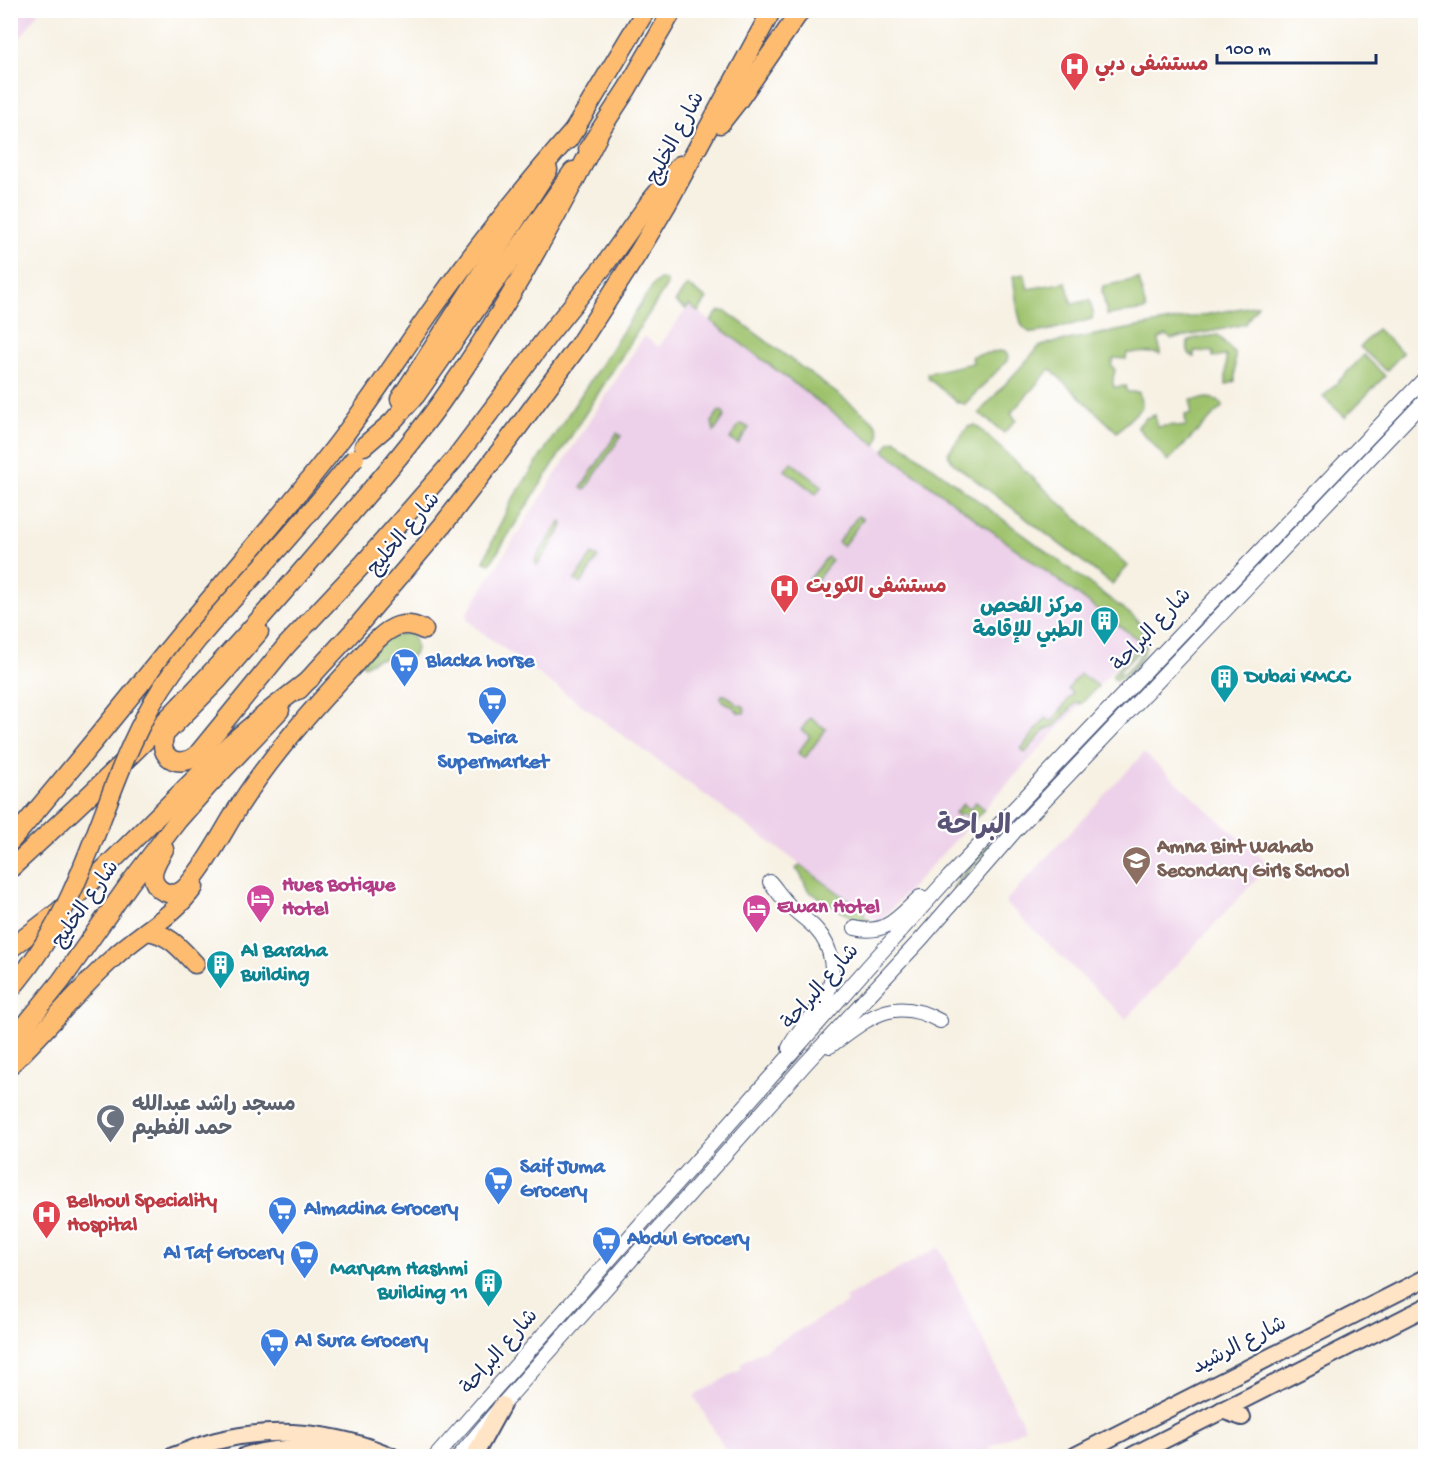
<svg xmlns="http://www.w3.org/2000/svg" width="1436" height="1467" font-family="'Gochi Hand','Playpen Sans Arabic',sans-serif">
<style>
.built{fill:#edd0e9}
.green{fill:#9ec26c;stroke:#5c7865;stroke-width:1.5;fill-rule:evenodd}
.lines{fill:none;stroke-linecap:round;stroke-linejoin:round}
.tertiary-casing{stroke:#3c4c72;stroke-width:16}
.secondary-casing{stroke:#3c4c72;stroke-width:20}
.primary-casing{stroke:#3c4c72;stroke-width:21}
.trunk-casing{stroke:#3c4c72;stroke-width:21}
.tertiary{stroke:#fff;stroke-width:14}
.secondary{stroke:#ffe4c6;stroke-width:16}
.primary{stroke:#febc70;stroke-width:18}
.trunk{stroke:#febc70;stroke-width:18}
.primary-bridge-casing{stroke:#3c4c72;stroke-width:21;stroke-linecap:butt}
.primary-bridge{stroke:#febc70;stroke-width:18}
.labels{text-anchor:middle;dominant-baseline:central;stroke-width:4.5;stroke-linejoin:round;paint-order:stroke}
.health-label{font-size:21px;font-weight:bold;fill:#be3a42;stroke:#fff;text-anchor:start}
.street-label{font-size:21px;fill:#1b2f5e;stroke:#fff}
.culture-label{font-size:21px;font-weight:bold;fill:#0d838f;stroke:#fff;text-anchor:end}
.shop-label{font-size:21px;font-weight:bold;fill:#366cbe;stroke:#fff;text-anchor:start}
.education-label{font-size:21px;font-weight:bold;fill:#785e54;stroke:#fff;text-anchor:start}
.hotel-label{font-size:21px;font-weight:bold;fill:#b23c85;stroke:#fff;text-anchor:start}
.worship-label{font-size:21px;font-weight:bold;fill:#5b616d;stroke:#fff;text-anchor:start}
.district-label{font-size:27px;font-weight:bold;fill:#595378;stroke:#fff}
</style>
<rect width="100%" height="100%" fill="#fff"/>
<filter id="ink" filterUnits="userSpaceOnUse"><feTurbulence type="fractalNoise" baseFrequency=".0167" numOctaves="2"/><feDisplacementMap in="SourceGraphic" scale="12" xChannelSelector="R" yChannelSelector="G"/><feConvolveMatrix kernelMatrix="1 2 1 2 8 2 1 2 1" color-interpolation-filters="sRGB"/></filter>
<filter id="wash" filterUnits="userSpaceOnUse"><feTurbulence type="fractalNoise" baseFrequency=".008" numOctaves="4" result="noise"/><feDisplacementMap in="SourceGraphic" scale="24" xChannelSelector="R" yChannelSelector="G"/><feGaussianBlur stdDeviation="1.35" result="paint"/><feColorMatrix in="noise" values="0 0 0 0 0 0 0 0 0 0 0 0 0 0 0 0 0 1.4 0 .05"/><feComposite in="paint" operator="in"/></filter>
<g filter="url(#wash)">
<rect width="100%" height="100%" fill="#f7f1e3"/>
<g class="built">
<path d="M11,10L39,11L11,51L10,11Z"/>
<path d="M689,305L1140,641L879,922L476,628L467,619V613L644,336L659,347Z"/>
<path d="M1144,753L1263,859L1267,868L1126,1019L1005,902Z"/>
<path d="M939,1247L1025,1428L988,1448L992,1456H729L694,1396L742,1368L741,1363L847,1303L845,1298Z"/>
</g>
<g class="green">
<path d="M1024,274L1028,289L1066,282L1072,304L1090,300L1093,313L1092,319C1081,322 1040,334 1031,333C1029,332 1024,328 1023,327C1017,319 1015,287 1013,276Z"/>
<path d="M660,279L666,280L667,281V285L490,564L484,561L497,530L512,500L653,285Z"/>
<path d="M1139,279L1146,310L1107,315L1102,290L1103,286Z"/>
<path d="M687,285L707,299L698,312L689,305L686,309L675,302Z"/>
<path d="M1258,305L1245,324L1219,330L1171,339L1166,335L1159,339L1160,354C1150,351 1138,353 1127,353L1126,359L1114,358L1111,365L1115,370C1114,376 1111,381 1114,387L1126,386L1125,389L1128,392H1139L1142,407L1117,432L1050,369L1011,413L1016,420L1004,433L979,413L1039,347L1051,343Z"/>
<path d="M722,311L727,312L870,418C879,426 882,435 876,445L711,321L718,312Z"/>
<path d="M1377,329L1403,353L1386,371L1360,347Z"/>
<path d="M1218,335L1235,354V381L1226,385V356L1213,357V352L1194,351V357C1187,354 1187,349 1188,342L1192,339Z"/>
<path d="M999,351L1005,352L1008,356L1007,361L965,404L957,402L928,378L927,373L973,363L972,356Z"/>
<path d="M1364,355L1385,376L1345,417L1323,397Z"/>
<path d="M1208,398L1218,400L1223,406L1168,461L1137,427L1146,418L1155,415L1157,427L1175,425L1177,427L1186,426L1185,415L1191,414V400Z"/>
<path d="M721,411L724,413V417L714,432L712,422L718,412Z"/>
<path d="M742,424L749,428L738,444L730,439L739,425Z"/>
<path d="M975,425L979,428L1128,566L1112,584L953,463L949,457L948,453L968,427Z"/>
<path d="M617,433L621,436L585,490L581,488Z"/>
<path d="M895,440L899,442L1133,616C1141,623 1145,631 1140,641L884,451L890,442Z"/>
<path d="M791,462L822,486L816,494L785,470Z"/>
<path d="M858,516L863,519L843,546L838,542Z"/>
<path d="M561,521L563,524L562,528L538,565H537L535,562L536,558Z"/>
<path d="M592,554L598,557L581,584L575,580Z"/>
<path d="M827,557L832,560L810,589L805,585Z"/>
<path d="M409,633C412,636 416,641 416,646C417,666 389,656 378,659C373,660 369,663 365,666L361,663L387,637Z"/>
<path d="M1144,642L1146,645C1144,659 1129,676 1116,680L1113,678V674L1141,643ZM1140,650L1142,651C1138,660 1128,673 1118,675L1119,672Z"/>
<path d="M1080,674L1098,686L1081,704L1077,702L1055,726L1046,729L1025,753L1021,749L1046,718L1052,722L1073,693L1068,689Z"/>
<path d="M722,695H725L732,699L736,704L743,706L745,710L744,713H739L733,707L722,701L721,698Z"/>
<path d="M810,718L826,729L805,758L798,753L810,736L801,730Z"/>
<path d="M976,802L984,809L973,821L962,813L959,816L955,813L963,804L970,809Z"/>
<path d="M990,843L992,844L954,889L953,888L977,856Z"/>
<path d="M800,865L865,912L863,915L870,920L867,922H859L810,892C803,885 804,876 796,869Z"/>
</g>
</g>
<g filter="url(#ink)">
<g class="lines">
<defs>
<g id="tertiary">
<path d="M770,882C776,889 781,897 788,904C796,913 807,919 816,929C833,947 837,976 825,998C815,1016 798,1028 789,1048"/>
<path d="M855,928C886,936 899,916 920,897"/>
<path d="M830,1046C868,1019 892,994 940,1021"/>
<path d="M436,1456L867,968L949,877L1426,377"/>
<path d="M459,1456L502,1405L806,1063L922,938L1015,831L1426,399"/>
</g>
<g id="secondary">
<path d="M1222,1410L1242,1417"/>
<path d="M173,1456C187,1451 201,1445 216,1441C274,1426 337,1432 391,1456"/>
<path d="M245,1456C279,1446 319,1446 353,1456"/>
<path d="M474,1456L502,1405"/>
<path d="M1075,1456L1426,1278"/>
<path d="M1132,1456L1426,1307"/>
</g>
<g id="primary">
<path d="M720,124L738,101L801,10"/>
<path d="M568,140L646,10"/>
<path d="M588,149L627,89L673,10"/>
<path d="M400,399L548,170"/>
<path d="M364,446L392,422L416,395L573,171"/>
<path d="M259,632L218,680L165,734C156,757 179,770 197,755L286,646L364,563L454,460L549,334L604,266L649,203L680,165"/>
<path d="M299,690L355,629L442,526L511,437L578,346L638,253L666,206L772,10"/>
<path d="M164,849C160,857 153,866 153,875C153,890 171,899 183,890C188,886 191,881 195,876C212,854 224,830 239,806C271,756 310,712 351,668C363,655 381,631 398,626C408,623 416,626 424,630"/>
<path d="M147,931C169,934 180,948 195,964"/>
<path d="M10,1044L61,981L130,883L178,820L207,787L280,710"/>
<path d="M10,1065C46,1031 76,992 112,959C140,932 171,919 194,887"/>
</g>
<g id="trunk">
<path d="M10,842C70,772 127,700 185,629C237,566 292,504 342,438C376,393 406,346 439,300C482,240 528,183 576,128"/>
<path d="M10,869C62,821 115,772 165,721C220,665 273,605 324,545C364,498 405,452 441,402C501,318 551,227 598,136"/>
<path d="M10,949L58,912L87,886L231,743L270,710L310,679"/>
</g>
</defs>
<use href="#tertiary" class="tertiary-casing"/>
<use href="#secondary" class="secondary-casing"/>
<use href="#primary" class="primary-casing"/>
<use href="#trunk" class="trunk-casing"/>
<use href="#tertiary" class="tertiary"/>
<use href="#secondary" class="secondary"/>
<use href="#primary" class="primary"/>
<use href="#trunk" class="trunk"/>
<defs>
<path id="primary-bridge" d="M10,990C35,961 55,929 71,894C100,831 118,763 153,702C186,646 233,600 276,551C303,521 329,489 355,458"/>
</defs>
<use href="#primary-bridge" class="primary-bridge-casing"/>
<use href="#primary-bridge" class="primary-bridge"/>
</g>
</g>
<defs>
<symbol id="hospital-pin" viewBox="-11 -11 22 30"><path d="M0 17L-7.5 6A9.5 9.5 0 1 1 7.5 6Z" fill="#e0444e" stroke="#fff"/><path d="M-5-5h3v3.5h4V-5h3V5h-3V1.5h-4V5h-3Z" fill="#fff"/></symbol>
<symbol id="building-pin" viewBox="-11 -11 22 30"><path d="M0 17L-7.5 6A9.5 9.5 0 1 1 7.5 6Z" fill="#0f9aa8" stroke="#fff"/><path d="M-4-6H4V6H1V3H-1V6H-4ZM-2.5-4.3h1.7v1.8h-1.7ZM.8-4.3h1.7v1.8H.8ZM-2.5-1h1.7V.8h-1.7ZM.8-1h1.7V.8H.8Z" fill="#fff"/></symbol>
<symbol id="supermarket-pin" viewBox="-11 -11 22 30"><path d="M0 17L-7.5 6A9.5 9.5 0 1 1 7.5 6Z" fill="#3f7fe0" stroke="#fff"/><path d="M-6-5.5h2.5l.6 2H6L4.5 2H-2.5L-4.4-4H-6ZM-1.5 3.2a1.3 1.3 0 1 0 .1 0ZM3 3.2a1.3 1.3 0 1 0 .1 0Z" fill="#fff"/></symbol>
<symbol id="school-pin" viewBox="-11 -11 22 30"><path d="M0 17L-7.5 6A9.5 9.5 0 1 1 7.5 6Z" fill="#8d6e63" stroke="#fff"/><path d="M0-5L7-2L0 1L-7-2ZM-4 1L0 2.5L4 1V4Q0 6-4 4Z" fill="#fff"/></symbol>
<symbol id="hotel-pin" viewBox="-11 -11 22 30"><path d="M0 17L-7.5 6A9.5 9.5 0 1 1 7.5 6Z" fill="#d1479c" stroke="#fff"/><path d="M-6-4.5h1.5V1H6V5H4.5V3h-9V5H-6ZM-4 0a1.8 1.8 0 1 1 3.6 0ZM.5 0V-2.5h3Q6-2.5 6 0Z" fill="#fff"/></symbol>
<symbol id="mosque-pin" viewBox="-11 -11 22 30"><path d="M0 17L-7.5 6A9.5 9.5 0 1 1 7.5 6Z" fill="#6b7280" stroke="#fff"/><path d="M3.5-4.9A6 6 0 1 0 3.5 4.9A5 5 0 1 1 3.5-4.9Z" fill="#fff"/></symbol>
</defs>
<g fill-rule="evenodd">
<use href="#hospital-pin" x="1058" y="50" width="33" height="45"/>
<use href="#hospital-pin" x="768" y="572" width="33" height="45"/>
<use href="#building-pin" x="1088" y="604" width="33" height="45"/>
<use href="#supermarket-pin" x="388" y="646" width="33" height="45"/>
<use href="#building-pin" x="1208" y="662" width="33" height="45"/>
<use href="#supermarket-pin" x="476" y="684" width="33" height="45"/>
<use href="#school-pin" x="1120" y="844" width="33" height="45"/>
<use href="#hotel-pin" x="244" y="882" width="33" height="45"/>
<use href="#hotel-pin" x="740" y="892" width="33" height="45"/>
<use href="#building-pin" x="204" y="948" width="33" height="45"/>
<use href="#mosque-pin" x="94" y="1102" width="33" height="45"/>
<use href="#supermarket-pin" x="482" y="1164" width="33" height="45"/>
<use href="#supermarket-pin" x="266" y="1194" width="33" height="45"/>
<use href="#hospital-pin" x="30" y="1198" width="33" height="45"/>
<use href="#supermarket-pin" x="590" y="1224" width="33" height="45"/>
<use href="#supermarket-pin" x="288" y="1238" width="33" height="45"/>
<use href="#building-pin" x="472" y="1266" width="33" height="45"/>
<use href="#supermarket-pin" x="258" y="1326" width="33" height="45"/>
</g>
<g class="labels">
<g class="health-label">
<text x="1095" y="66">مستشفى دبي</text>
<text x="806" y="588">مستشفى الكويت</text>
<text x="67" y="1202">Belhoul Speciality<tspan x="67" dy="24">Hospital</tspan></text>
</g>
<g class="street-label">
<text transform="translate(677 139) rotate(-62)">شارع الخليج</text>
<text transform="translate(405 535) rotate(-50)">شارع الخليج</text>
<text transform="translate(1153 631) rotate(-47)">شارع البراحة</text>
<text transform="translate(87 905) rotate(-55)">شارع الخليج</text>
<text transform="translate(822 988) rotate(-49)">شارع البراحة</text>
<text transform="translate(1240 1347) rotate(-27)">شارع الرشيد</text>
<text transform="translate(501 1353) rotate(-49)">شارع البراحة</text>
</g>
<g class="culture-label">
<text x="1083" y="608">مركز الفحص<tspan x="1083" dy="24">الطبي للإقامة</tspan></text>
<text x="1245" y="678" text-anchor="start">Dubai KMCC</text>
<text x="241" y="952" text-anchor="start">Al Baraha<tspan x="241" dy="24">Building</tspan></text>
<text x="468" y="1270">Maryam Hashmi<tspan x="468" dy="24">Building 11</tspan></text>
</g>
<g class="shop-label">
<text x="426" y="662">Blacka horse</text>
<text x="493" y="739" text-anchor="middle">Deira<tspan x="493" dy="24">Supermarket</tspan></text>
<text x="520" y="1168">Saif Juma<tspan x="520" dy="24">Grocery</tspan></text>
<text x="304" y="1210">Almadina Grocery</text>
<text x="627" y="1240">Abdul Grocery</text>
<text x="284" y="1254" text-anchor="end">Al Taf Grocery</text>
<text x="295" y="1342">Al Sura Grocery</text>
</g>
<g class="education-label">
<text x="1157" y="848">Amna Bint Wahab<tspan x="1157" dy="24">Secondary Girls School</tspan></text>
</g>
<g class="hotel-label">
<text x="282" y="886">Hues Botique<tspan x="282" dy="24">Hotel</tspan></text>
<text x="777" y="908">Ewan Hotel</text>
</g>
<g class="worship-label">
<text x="132" y="1106">مسجد راشد عبدالله<tspan x="132" dy="24">حمد الفطيم</tspan></text>
</g>
<g class="district-label">
<text x="974" y="828">البراحة</text>
</g>
</g>
<rect width="1436" height="1467" fill="none" stroke="#fff" stroke-width="36"/>
<path d="M1217 54v9h159v-9" fill="none" stroke="#1b2f5e" stroke-width="3"/>
<text x="1226" y="54" font-size="18" fill="#1b2f5e" stroke="#ffffff" stroke-width="4.5" paint-order="stroke">100 m</text>
</svg>
